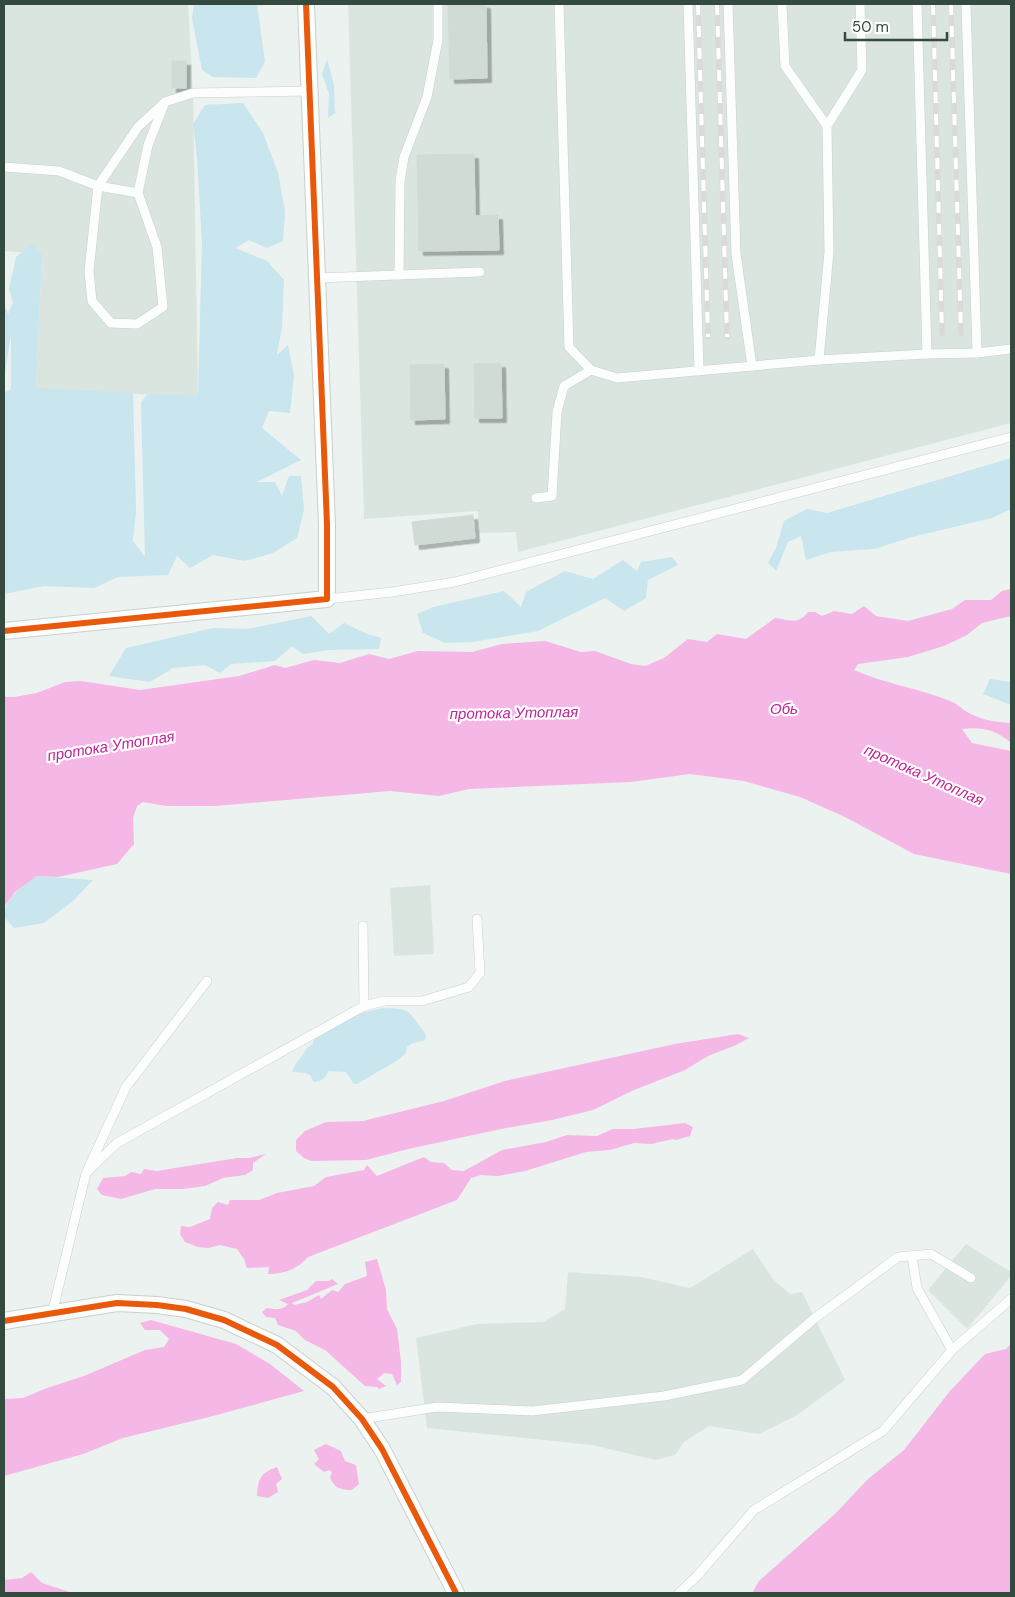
<svg xmlns="http://www.w3.org/2000/svg" width="1015" height="1597" font-family="'DM Sans',sans-serif">
<style>
.industrial{fill:#dbe5df}
.green{fill:#c9e5ee}
.water{fill:#f5b7e5}
.building{fill:#d1dbd6;stroke:#d0dbd6;filter:url(#shadow)}
.lines{fill:none;stroke-linecap:round;stroke-linejoin:round}
.service-casing{stroke:#c9d0cd;stroke-width:10}
.minor-casing{stroke:#c9d0cd;stroke-width:18}
.service{stroke:#fcfdfd;stroke-width:9}
.minor{stroke:#fcfdfd;stroke-width:16}
.rail-casing{stroke:#d9dada;stroke-width:5.5}
.rail{stroke:#fff;stroke-width:4;stroke-dasharray:11;stroke-linecap:butt}
.cycleway-casing{stroke:#fff;stroke-width:9}
.cycleway{stroke:#e8590c;stroke-width:6}
.labels{text-anchor:middle;dominant-baseline:central;stroke-width:4.5;stroke-linejoin:round;paint-order:stroke}
.water-label{font-size:15px;font-style:italic;fill:#c32196;stroke:#fff}
</style>
<defs>
<filter id="shadow"><feDropShadow dx="4.5" dy="4.5" stdDeviation="0" flood-color="#0004"/></filter>
</defs>
<rect width="100%" height="100%" fill="#ecf2ef"/>
<g class="industrial">
<path d="M4,4H188L193,93L198,397L36,389L42,254L4,251Z"/>
<path d="M348,4H1011V423L518,552L516,532L478,533V511L364,519Z"/>
<path d="M430,885L434,954L394,956L390,888Z"/>
<path d="M966,1244L1011,1272V1276L967,1329L928,1290Z"/>
<path d="M753,1249L773,1279L790,1294L802,1292L845,1380L797,1415L759,1434L709,1426L684,1442L675,1455L656,1460L592,1445L427,1428L416,1338L477,1324L543,1322L565,1309L568,1272L641,1277L690,1288Z"/>
</g>
<g class="green">
<path d="M194,4H257L265,62L256,78L213,77L202,70L192,18Z"/>
<path d="M327,59L334,85L335,113L328,118L329,94L322,74Z"/>
<path d="M243,103L263,133L278,173L285,211L283,241L267,248L249,240L235,248L267,261L284,280L282,326L277,355L288,345L294,375L290,413L269,411L262,428L301,460L257,482H275L282,496L289,476H301L304,510L297,538L273,553L245,561L213,555L190,568L177,556L168,575L118,577L94,588L44,586L4,594V393L11,389V335L4,379V305L8,314L13,303L9,289L16,257L32,244L42,254L36,388L133,393L136,512L133,541L145,557L141,402L148,394L198,396L202,243L197,158L193,124L205,105Z"/>
<path d="M1011,458V509L992,518L912,537L874,549L831,552L806,560L801,536L788,542L776,571L768,563L776,548L784,521L807,509L827,513Z"/>
<path d="M672,557L678,565L648,580L646,598L624,611L605,598L538,631L472,642L445,643L423,633L417,614L433,607L504,591L521,607L526,592L565,571L593,579L623,560L637,571L641,562Z"/>
<path d="M311,616L329,634L344,623L367,634L381,638L379,649L328,650L303,654L292,646L275,661L231,664L220,673L205,665L173,668L150,682L109,676L126,648L213,628L248,629Z"/>
<path d="M990,679L1011,682V705L983,694Z"/>
<path d="M37,876L93,880L73,901L44,923L14,928L4,917C4,897 23,887 37,876Z"/>
<path d="M384,1008C412,1009 408,1011 424,1032L426,1035L425,1040L411,1044L407,1047L405,1054L398,1060L357,1084H354L346,1072L328,1071C327,1079 320,1081 314,1082L310,1075L305,1073L292,1072C295,1064 297,1062 301,1057C307,1050 303,1050 313,1044V1041C317,1038 321,1034 325,1031C339,1018 366,1011 384,1008Z"/>
</g>
<g class="water">
<path d="M1011,589V616L982,623L967,635L944,646L908,657L858,664L854,670C885,684 919,688 950,701C956,703 961,708 967,712C981,720 995,722 1011,723V743C995,729 982,727 962,729L972,743L1011,751V874L914,854L845,817L800,797L744,781L690,774L631,782L469,789L439,796L390,791L215,806H166L143,802L137,806L133,818L134,844L117,864L58,877L37,876L15,892L4,907V697H14L37,693L65,682L81,681L140,690L239,676L275,665L285,668L314,660L340,663L369,654L389,659L418,651L472,652L502,644L545,641L581,652L595,651L631,664L645,666L664,658L688,639L707,642L717,634L746,639L775,618C790,620 798,625 808,612H815L822,616L834,611L852,614L864,606L876,616L908,621L952,609L965,600H991L1002,591Z"/>
<path d="M738,1034L749,1038L734,1046L708,1056L685,1070L634,1090L593,1110L552,1120L506,1128L408,1149L366,1160L311,1161L304,1158L296,1151V1140L305,1131L326,1122L363,1121L444,1101L505,1081L675,1044Z"/>
<path d="M685,1123L693,1127L690,1136L676,1140L673,1139L651,1144L634,1143L610,1150L586,1152L525,1171L498,1176L481,1175L471,1178L457,1200L308,1257C297,1269 285,1274 268,1274L269,1267L247,1268L244,1259L237,1249L220,1245L208,1248L198,1247L185,1242L180,1234L181,1226L190,1227L210,1219L212,1208L218,1202L228,1205L230,1200H259L277,1193L314,1186L326,1177L364,1170L367,1165L377,1176L424,1157L431,1162L444,1163L452,1170L464,1171L502,1150L546,1142L567,1135L597,1136L613,1129H634Z"/>
<path d="M266,1154L253,1163V1170L245,1175L223,1178L205,1186L183,1189H155L121,1199L102,1195L97,1189L103,1178L125,1176L131,1172L141,1174L144,1169L157,1171L237,1158H249Z"/>
<path d="M377,1259L386,1290L387,1309L397,1329L401,1362V1382L397,1385L392,1374L384,1373L377,1379L386,1386L379,1389L377,1387L365,1386L325,1350L305,1340L296,1331L278,1325L275,1318L266,1317L262,1312L267,1308C275,1310 283,1310 288,1304L279,1300L307,1290L316,1281H329L332,1279L338,1284L292,1303L294,1305L307,1302L319,1295L321,1299L332,1290L338,1292L345,1284L367,1276L365,1262Z"/>
<path d="M151,1320L236,1344L270,1364L304,1391L213,1416L123,1438L83,1454L4,1476V1399L23,1398L47,1388L84,1376L145,1350L164,1347L169,1339L160,1330H145L140,1323Z"/>
<path d="M1011,1344V1593H752L759,1581L836,1513L868,1479L904,1450L950,1391L985,1354L1006,1349Z"/>
<path d="M326,1444L341,1451L345,1461L356,1465L359,1484L352,1490C341,1490 334,1488 330,1477L332,1472L329,1470L324,1472L314,1464L319,1459L314,1450Z"/>
<path d="M277,1467L282,1479L276,1484L278,1492L268,1498L257,1496C258,1479 260,1473 277,1467Z"/>
<path d="M31,1572L42,1583L73,1593H4V1580L22,1578Z"/>
</g>
<g class="building">
<path d="M448,4H486L487,78L450,79Z"/>
<rect x="172" y="61" width="14" height="27"/>
<path d="M474,154L475,216L498,215L499,250L419,251L417,155Z"/>
<path d="M501,363L502,418H475L474,364Z"/>
<path d="M444,364L445,419L411,420L410,365Z"/>
<path d="M473,515L475,538L415,545L412,522Z"/>
</g>
<g class="lines">
<defs>
<g id="service">
<path d="M559,4L569,347L591,370L617,378L819,360L927,354L977,353L1011,349"/>
<path d="M688,4L699,371"/>
<path d="M728,4L736,254L752,366"/>
<path d="M782,4L785,66L827,126"/>
<path d="M917,4L927,354"/>
<path d="M966,4L977,353"/>
<path d="M165,102L148,145L138,193L157,247L163,307L137,324L111,323L92,301L89,271L98,186L138,127L165,102L193,93L309,91"/>
<path d="M4,167L59,171L98,186L138,193"/>
<path d="M399,275L400,181L404,157L427,97L438,40V4"/>
<path d="M316,278L480,272"/>
<path d="M819,360L829,252L827,126L862,70L860,4"/>
<path d="M536,498L552,496L557,412L564,386L591,370"/>
<path d="M327,599L392,592L455,582L1011,437"/>
<path d="M363,926L364,1006"/>
<path d="M88,1169L126,1087L207,981"/>
<path d="M912,1256L917,1288L952,1350"/>
<path d="M52,1314L86,1173L117,1143L364,1006L385,1001H422L469,987L480,973L477,919"/>
<path d="M362,1419L437,1407L532,1411L664,1396L742,1380L815,1318L898,1257L931,1254L971,1278"/>
<path d="M679,1593L697,1576L754,1510L883,1431L952,1350L1011,1299"/>
</g>
<g id="minor">
<path d="M4,631L327,599V525L306,4"/>
<path d="M4,1321L117,1303L157,1305L186,1309L224,1320L277,1345L333,1387L362,1419L382,1449L456,1593"/>
</g>
</defs>
<use href="#service" class="service-casing"/>
<use href="#minor" class="minor-casing"/>
<use href="#service" class="service"/>
<use href="#minor" class="minor"/>
<defs>
<g id="rail">
<path d="M698,4L708,337"/>
<path d="M717,4L727,337"/>
<path d="M933,4L942,333"/>
<path d="M951,4L961,333"/>
</g>
</defs>
<use href="#rail" class="rail-casing"/>
<use href="#rail" class="rail"/>
<defs>
<g id="cycleway">
<path d="M4,631L327,599V525L306,4"/>
<path d="M4,1321L117,1303L157,1305L186,1309L224,1320L277,1345L333,1387L362,1419L382,1449L456,1593"/>
</g>
</defs>
<use href="#cycleway" class="cycleway-casing"/>
<use href="#cycleway" class="cycleway"/>
</g>
<g class="labels">
<g class="water-label">
<text x="784" y="709">Обь</text>
<text transform="translate(514 713) rotate(-1)">протока Утоплая</text>
<text transform="translate(111 746) rotate(-9)">протока Утоплая</text>
<text transform="translate(924 775) rotate(24)">протока Утоплая</text>
</g>
</g>
<rect width="1015" height="1597" fill="none" stroke="#354a3f" stroke-width="10"/>
<path d="M845 32v8h102v-8" fill="none" stroke="#354a3f" stroke-width="2.5"/>
<text x="852" y="32" font-size="15" fill="#354a3f" stroke="#ffffff" stroke-width="4" paint-order="stroke">50 m</text>
</svg>
